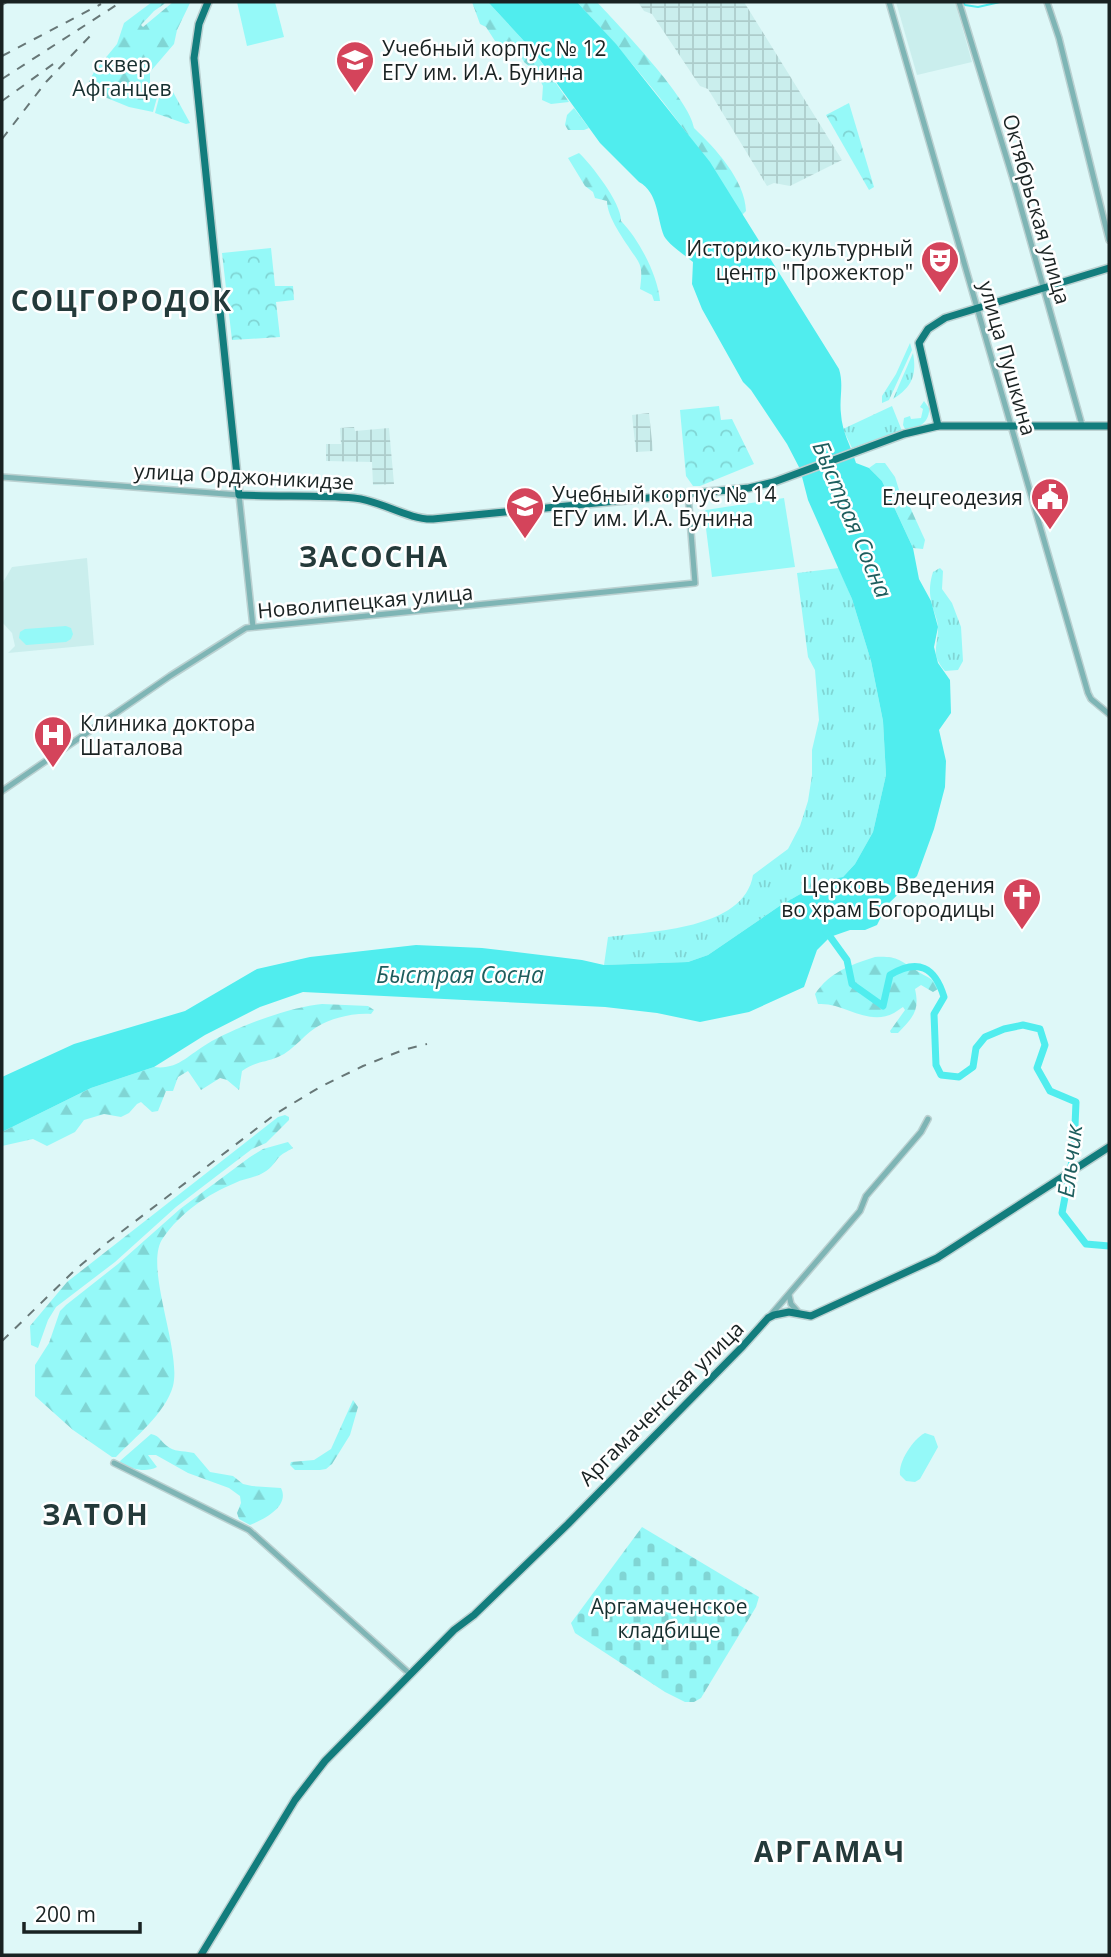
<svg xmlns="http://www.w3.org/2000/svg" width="1111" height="1957" font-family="'Open Sans',sans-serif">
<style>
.built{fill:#caeeed}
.industrial{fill:url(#industrial-grid)}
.grass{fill:url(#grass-tufts)}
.forest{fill:url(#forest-firs)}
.cemetery{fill:url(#cemetery-stones)}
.park{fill:url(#park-crowns)}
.garden{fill:#95f9f8}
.water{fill:#50edee}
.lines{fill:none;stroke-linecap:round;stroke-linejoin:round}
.stream{stroke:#50edee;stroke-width:2}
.river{stroke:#50edee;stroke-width:7}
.minor-casing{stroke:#bbd1d1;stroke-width:8}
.major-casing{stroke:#bbd1d1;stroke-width:10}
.minor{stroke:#7eb5b5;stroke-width:5}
.major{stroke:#127d7d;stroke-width:7}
.rail{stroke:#677777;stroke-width:2;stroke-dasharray:9 9;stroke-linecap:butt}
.labels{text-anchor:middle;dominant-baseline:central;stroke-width:5;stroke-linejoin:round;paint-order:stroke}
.poi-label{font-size:21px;fill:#192222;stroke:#fff;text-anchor:start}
.park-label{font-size:21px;fill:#173030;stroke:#fff}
.street-label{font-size:21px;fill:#192222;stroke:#fff}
.water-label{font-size:23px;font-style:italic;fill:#1e5e5e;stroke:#fff}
.district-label{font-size:28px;font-weight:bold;letter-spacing:2px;fill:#243a3a;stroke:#fff}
</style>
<defs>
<pattern id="industrial-grid" width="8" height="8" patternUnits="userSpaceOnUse" patternTransform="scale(1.75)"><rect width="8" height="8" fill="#caeeed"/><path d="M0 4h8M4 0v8" fill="none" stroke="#adcccb"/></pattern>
<pattern id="grass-tufts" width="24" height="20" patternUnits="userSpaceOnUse" patternTransform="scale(1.75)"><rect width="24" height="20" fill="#95f9f8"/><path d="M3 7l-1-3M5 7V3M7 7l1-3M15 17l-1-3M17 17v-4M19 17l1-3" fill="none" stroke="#80d5d4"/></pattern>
<pattern id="forest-firs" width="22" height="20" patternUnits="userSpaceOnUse" patternTransform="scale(1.75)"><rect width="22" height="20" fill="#95f9f8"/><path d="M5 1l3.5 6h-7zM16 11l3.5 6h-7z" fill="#80d5d4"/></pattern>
<pattern id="cemetery-stones" width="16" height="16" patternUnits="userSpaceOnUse" patternTransform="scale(1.75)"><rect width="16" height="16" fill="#95f9f8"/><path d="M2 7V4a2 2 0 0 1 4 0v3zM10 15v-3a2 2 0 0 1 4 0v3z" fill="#80d5d4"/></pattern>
<pattern id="park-crowns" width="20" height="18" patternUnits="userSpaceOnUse" patternTransform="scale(1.75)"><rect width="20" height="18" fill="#95f9f8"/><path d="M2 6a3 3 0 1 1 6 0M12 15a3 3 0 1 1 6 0" fill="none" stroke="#80d5d4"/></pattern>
</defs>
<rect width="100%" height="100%" fill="#def8f8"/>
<g class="built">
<path d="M896,2H955L972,62L917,75Z"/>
<path d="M87,558L94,645L8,653L15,646L12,633L2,622V584L12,567Z"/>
</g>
<g class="industrial">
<path d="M638,2H744L842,160L790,186L774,183L767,186L708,89L700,86L652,14L644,11Z"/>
<path d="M649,413L653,451L636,452L632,415Z"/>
<path d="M354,427L355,431L389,428L394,484L373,485L372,462L326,461V444H341L340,428Z"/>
</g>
<g class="grass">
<path d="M910,343L912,350L889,400L882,403V396L896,374Z"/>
<path d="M913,353C917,375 912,387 893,399Z"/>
<path d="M924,401L929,408C930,422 919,428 906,431L903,425L904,418L910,416L911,419L921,418L923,409L920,407Z"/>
<path d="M892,406L902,431L852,448L843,429Z"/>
<path d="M839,568L852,599L871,661L883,721L886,775L873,832L855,864L843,877L825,880L781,905L708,955L688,962L604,965L608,937C651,931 744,930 753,875L788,849L800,826L808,801L812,775V750L819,720L815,670L808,657L797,573Z"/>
<path d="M940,568L943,571L942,589L952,603L961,627L963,661L958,670L945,671C930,654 938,647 938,628C938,619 932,609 931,600C929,591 930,581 933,572Z"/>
</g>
<g class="forest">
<path d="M152,2H167L154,11L141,25L143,27L173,2L190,3L177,30L174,44L150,72V87L158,94L153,112L129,107L85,89L94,72L117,44L124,23Z"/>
<path d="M472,2H488L535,53L569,102L551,104L542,100L543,86L536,72L524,62L519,53L495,41L486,27L480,24Z"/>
<path d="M577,2H597C619,26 690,99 694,128C715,148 745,180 746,211L742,215C695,138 638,67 577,2Z"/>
<path d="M574,108L589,128L584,130H568L565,125L567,115Z"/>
<path d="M579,153C591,164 622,204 621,221C639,239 658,276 660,301H654L652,295L640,289C641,280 643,269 638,261C628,245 607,219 607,201L595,198L593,192L585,186L568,158Z"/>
<path d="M876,463H885L895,477L900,493L891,500L882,481L869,468Z"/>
<path d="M903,503L909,505L925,540L923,549L913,548L895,509Z"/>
<path d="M875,957C897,956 899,960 917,971C926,977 933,977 938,989L933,992L921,985L915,989C920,1011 913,1017 898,1033H891L890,1031L905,1010L903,1007C900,1009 897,1011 894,1013C868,1027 844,1002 818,1004L815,994C830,972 850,965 875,957Z"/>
<path d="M322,1004L368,1006L374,1010L371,1014C355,1013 336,1017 322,1024C305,1032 295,1050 278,1057C264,1063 256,1061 242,1071L239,1090L227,1080L220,1078L201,1090L188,1071L178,1077L173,1091H166L158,1111L152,1112L141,1102L137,1104L129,1113L121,1117L104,1114L84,1120L75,1132L47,1146L33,1139L2,1146V1132L91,1088L154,1067C178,1070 188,1055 207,1044C235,1027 290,1007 322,1004Z"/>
<path d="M285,1115L289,1117V1120L266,1143L252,1149L176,1207L115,1262L56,1307L48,1320L38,1348L31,1345L30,1326L67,1282L278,1117Z"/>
<path d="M288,1142L293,1148C290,1150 283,1153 280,1156C274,1163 270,1170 261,1174C253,1178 243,1179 235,1183C208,1194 180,1213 163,1238C143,1266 182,1350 173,1386C165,1414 135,1437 116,1457H112L73,1430L35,1396V1365L49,1343L60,1311L66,1305L118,1264L180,1209L250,1157L263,1149Z"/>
<path d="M353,1400L358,1407L350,1435L332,1464L326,1469L320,1470H295L290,1465L291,1462L314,1460L331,1449Z"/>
<path d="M151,1434C161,1436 161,1443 170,1448C176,1452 187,1451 194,1453L210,1472L233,1476L243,1484L252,1486L281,1488C290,1506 265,1519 250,1525L239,1519L237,1513L241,1503L240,1496L229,1488L188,1473L156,1455H148L157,1467C145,1473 134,1469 121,1464L120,1461Z"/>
</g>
<path class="cemetery" d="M642,1527L759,1597L756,1607L701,1698L694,1702H685L665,1692L575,1633L571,1623Z"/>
<g class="park">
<path d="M173,92L190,123L186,124L155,113L160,94Z"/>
<path d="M849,103L874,187L869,190L826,115Z"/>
<path d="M271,248L275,286H293L294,300L276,302L280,337L232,340L222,253Z"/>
<path d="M719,406L721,420L732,419L754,464L700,486H693L686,476L680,410Z"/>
</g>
<g class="garden">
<path d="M237,2H275L284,37L247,46Z"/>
<path d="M784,498L795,567L712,577L704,512L706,510Z"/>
<path d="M66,626L71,628L73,634L71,639L66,642L26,645L19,638L20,632L25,629Z"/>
<path d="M925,1433L934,1436L938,1447L920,1479L915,1482L906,1481L900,1475C898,1462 913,1439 925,1433Z"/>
</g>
<path class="water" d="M488,2H577L616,44L710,162L839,369C844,385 839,398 841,414C842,432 851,446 856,463L869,468L882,481L913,548L919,579L931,601L938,627L934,647L938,663L950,680L951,713L939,730L946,761L945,787L934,829L917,876L887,905L877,925L865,930H850L830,937L817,950L804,987L749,1012L700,1022L657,1013L605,1007L303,992L260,1007L205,1035L154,1067L91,1088L2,1132V1077L74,1044L185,1011L257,969L310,957L416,945L482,948L582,960L604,965L688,962L708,955L781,905L825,880L843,877L855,864L873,832L886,775L883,721L871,661L852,599L808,500L800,469L787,444L751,390L743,382L702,309L692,284L693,262C685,255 669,245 664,236C657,218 658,192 639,182L600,143L535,53Z"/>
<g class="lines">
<path class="stream" d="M963,2L965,5L978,7L1000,2"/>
<path class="river" d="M826,931L847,960L852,984L883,1006L890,975C918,958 935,967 944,997L934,1014L936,1065L941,1075L959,1077L973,1067L976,1048L985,1037L1004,1029L1023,1025L1040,1029L1045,1045L1037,1068L1050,1091L1076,1102L1074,1150L1062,1213L1086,1244L1109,1246"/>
<defs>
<g id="minor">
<path d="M889,2L1088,693L1091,699L1109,714"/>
<path d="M959,2L1013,179L1082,425"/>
<path d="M1047,2L1059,38L1109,240"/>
<path d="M2,477L239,495L253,627"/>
<path d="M2,791L170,676L246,628L695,583L688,494"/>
<path d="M789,1295L791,1304L799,1313"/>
<path d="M769,1317L860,1211L866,1196L921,1132L928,1119"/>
<path d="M114,1463L249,1530L410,1674"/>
</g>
<g id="major">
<path d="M208,2L199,24L194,58L239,495C277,497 316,495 354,498C380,500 408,520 433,519L749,488L774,482L904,434L938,426H1109"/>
<path d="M938,426L919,343L928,329L945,318L1109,268"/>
<path d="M201,1955L295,1800L325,1761L454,1630L474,1615L568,1524L743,1346L768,1318L774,1315L789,1312L811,1316L937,1258L1109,1147"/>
</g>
</defs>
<use href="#minor" class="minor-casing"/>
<use href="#major" class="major-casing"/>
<use href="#minor" class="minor"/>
<use href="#major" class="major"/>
<g class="rail">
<path d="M2,5L7,2"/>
<path d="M2,56L101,4"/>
<path d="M2,79L121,2"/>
<path d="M2,101L56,62"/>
<path d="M2,139L46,82L93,33"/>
<path d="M2,1341L75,1270L108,1242L277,1113L320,1087L363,1066L403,1050L427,1044"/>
</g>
</g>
<defs>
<symbol id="university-pin" viewBox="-11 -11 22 30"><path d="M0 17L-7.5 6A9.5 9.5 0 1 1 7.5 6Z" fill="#d4445b" stroke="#fff"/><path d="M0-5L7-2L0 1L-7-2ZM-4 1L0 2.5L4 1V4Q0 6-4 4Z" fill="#fff"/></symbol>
<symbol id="theatre-pin" viewBox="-11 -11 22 30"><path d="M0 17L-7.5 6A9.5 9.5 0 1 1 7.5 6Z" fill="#d4445b" stroke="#fff"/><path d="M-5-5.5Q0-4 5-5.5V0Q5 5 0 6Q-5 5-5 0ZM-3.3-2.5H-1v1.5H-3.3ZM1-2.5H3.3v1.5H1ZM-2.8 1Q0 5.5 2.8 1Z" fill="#fff"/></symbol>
<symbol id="civic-pin" viewBox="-11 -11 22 30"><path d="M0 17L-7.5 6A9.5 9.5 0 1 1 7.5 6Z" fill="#d4445b" stroke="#fff"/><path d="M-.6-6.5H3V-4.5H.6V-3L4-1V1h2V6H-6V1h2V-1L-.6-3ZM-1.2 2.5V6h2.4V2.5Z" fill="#fff"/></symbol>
<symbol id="hospital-pin" viewBox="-11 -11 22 30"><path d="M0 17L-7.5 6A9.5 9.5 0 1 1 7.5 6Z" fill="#d4445b" stroke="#fff"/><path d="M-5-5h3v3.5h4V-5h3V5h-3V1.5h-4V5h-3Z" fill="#fff"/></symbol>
<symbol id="church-pin" viewBox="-11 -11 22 30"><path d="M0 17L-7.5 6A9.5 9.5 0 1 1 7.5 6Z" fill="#d4445b" stroke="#fff"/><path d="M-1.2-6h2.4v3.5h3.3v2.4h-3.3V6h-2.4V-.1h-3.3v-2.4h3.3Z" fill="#fff"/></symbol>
</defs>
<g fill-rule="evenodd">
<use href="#university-pin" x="333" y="38" width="44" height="60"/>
<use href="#theatre-pin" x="918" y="238" width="44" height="60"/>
<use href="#civic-pin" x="1028" y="475" width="44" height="60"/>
<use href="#university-pin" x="503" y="484" width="44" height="60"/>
<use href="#hospital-pin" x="31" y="713" width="44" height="60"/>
<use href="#church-pin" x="1000" y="875" width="44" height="60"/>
</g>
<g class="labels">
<g class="poi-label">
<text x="382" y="48">Учебный корпус № 12<tspan x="382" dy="24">ЕГУ им. И.А. Бунина</tspan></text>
<text x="913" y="248" text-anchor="end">Историко-культурный<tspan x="913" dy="24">центр "Прожектор"</tspan></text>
<text x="552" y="494">Учебный корпус № 14<tspan x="552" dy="24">ЕГУ им. И.А. Бунина</tspan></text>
<text x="1023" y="497" text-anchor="end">Елецгеодезия</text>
<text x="80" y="723">Клиника доктора<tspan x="80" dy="24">Шаталова</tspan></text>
<text x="995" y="885" text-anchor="end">Церковь Введения<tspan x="995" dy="24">во храм Богородицы</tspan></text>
</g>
<g class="park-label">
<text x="122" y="64">сквер<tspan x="122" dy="24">Афганцев</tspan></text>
<text x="669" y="1606">Аргамаченское<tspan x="669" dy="24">кладбище</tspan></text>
</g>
<g class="street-label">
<text transform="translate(1037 209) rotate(74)">Октябрьская улица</text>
<text transform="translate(1008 358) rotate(74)">улица Пушкина</text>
<text transform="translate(244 476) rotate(3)">улица Орджоникидзе</text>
<text transform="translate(365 601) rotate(-5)">Новолипецкая улица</text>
<text transform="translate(661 1403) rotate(-45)">Аргамаченская улица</text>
</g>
<g class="water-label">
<text transform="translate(853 519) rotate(67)">Быстрая Сосна</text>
<text x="460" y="974">Быстрая Сосна</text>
<text transform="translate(1069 1161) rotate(-83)">Ельчик</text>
</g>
<g class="district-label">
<text x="122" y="300">СОЦГОРОДОК</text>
<text x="374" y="556">ЗАСОСНА</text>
<text x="96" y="1514">ЗАТОН</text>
<text x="830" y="1851">АРГАМАЧ</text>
</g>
</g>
<rect width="1111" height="1957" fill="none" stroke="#192222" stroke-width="7"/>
<path d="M24 1922v10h116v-10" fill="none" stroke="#192222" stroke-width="3.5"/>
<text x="35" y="1922" font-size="21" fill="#192222" stroke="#ffffff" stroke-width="5" paint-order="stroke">200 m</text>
</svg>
